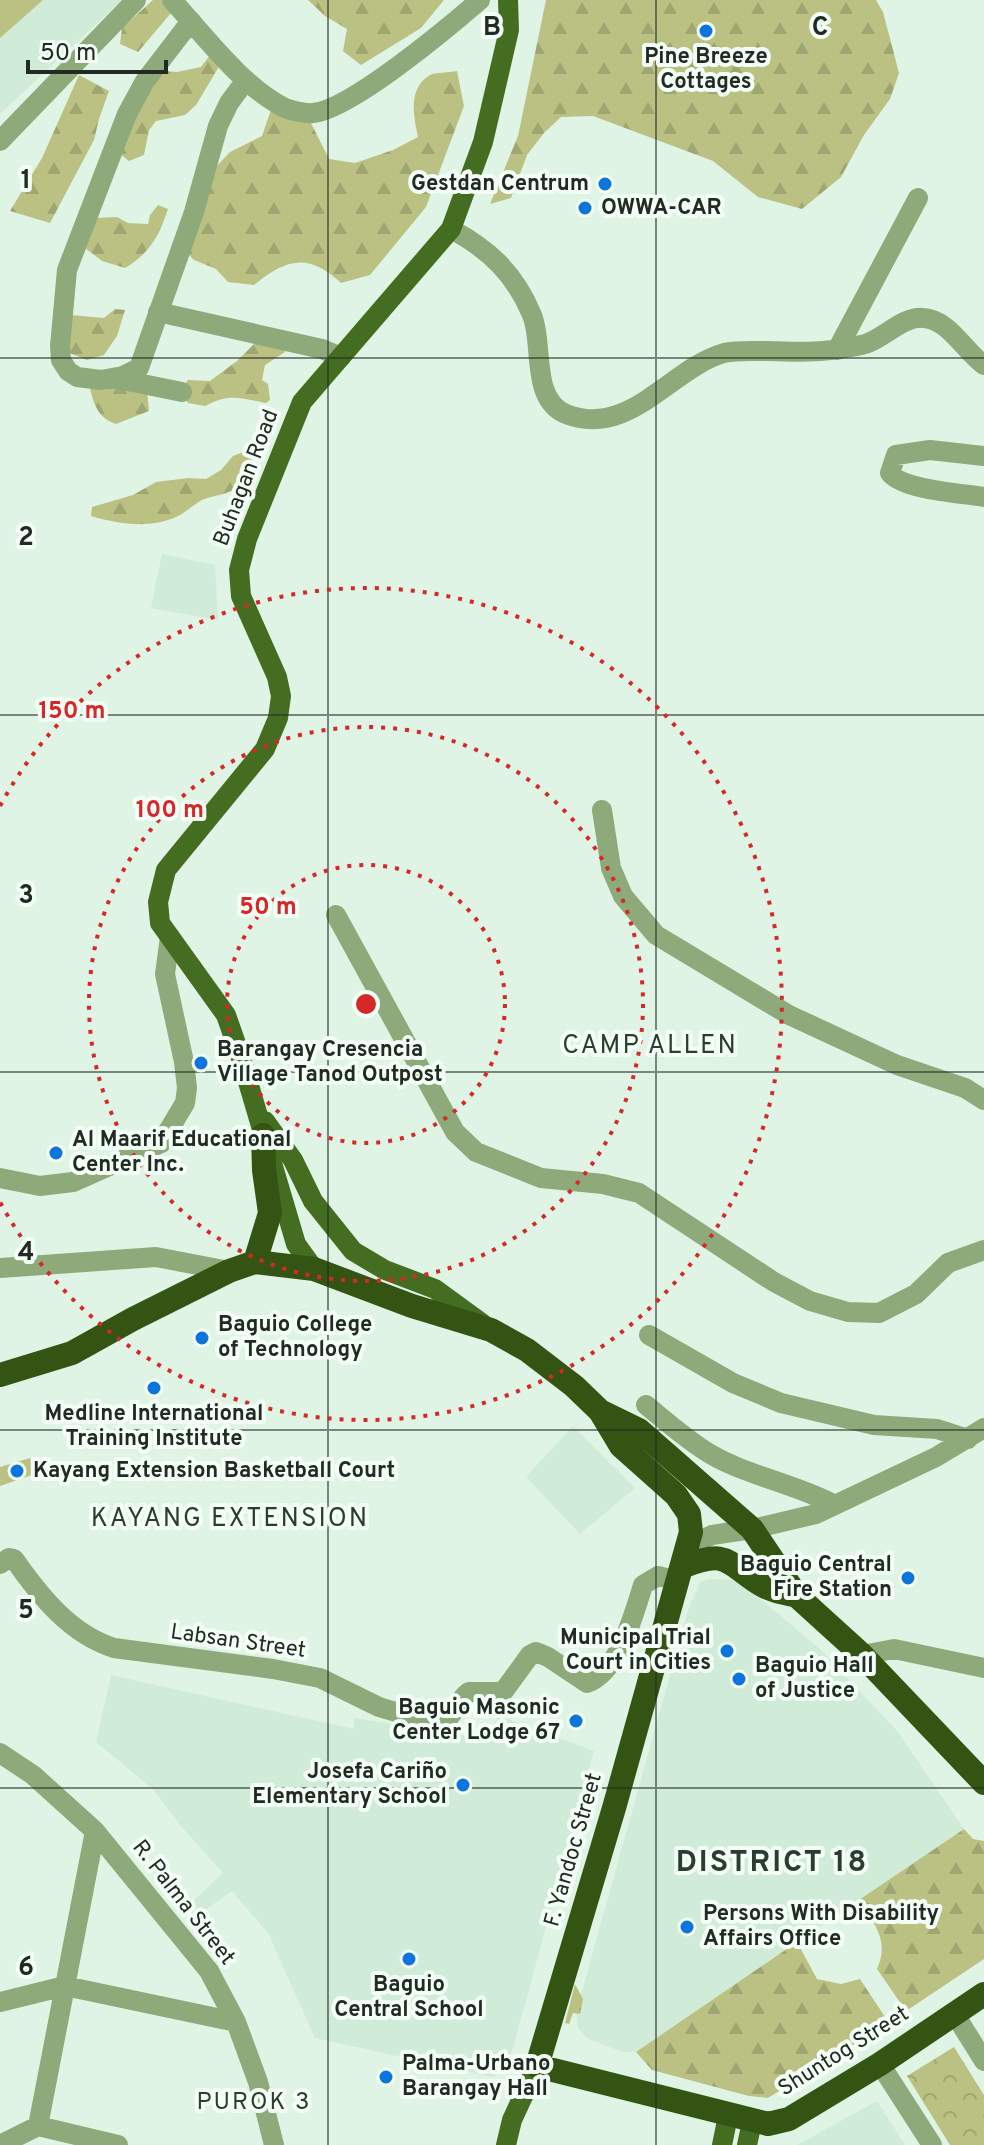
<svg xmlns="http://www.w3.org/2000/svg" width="984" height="2145" font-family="Overpass,sans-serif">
	<defs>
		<pattern id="grass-tufts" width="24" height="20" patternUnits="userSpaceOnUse" patternTransform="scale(2)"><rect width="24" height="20" fill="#bbc183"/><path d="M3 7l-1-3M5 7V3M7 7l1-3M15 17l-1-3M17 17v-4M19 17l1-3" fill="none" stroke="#a0a671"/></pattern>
		<pattern id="forest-firs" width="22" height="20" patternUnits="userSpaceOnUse" patternTransform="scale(2)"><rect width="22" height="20" fill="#bbc183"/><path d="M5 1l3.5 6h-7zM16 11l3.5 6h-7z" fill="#a0a671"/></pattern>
		<pattern id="park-crowns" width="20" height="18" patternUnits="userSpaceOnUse" patternTransform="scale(2)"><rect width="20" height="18" fill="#bbc183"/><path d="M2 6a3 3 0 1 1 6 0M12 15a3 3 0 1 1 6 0" fill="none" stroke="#a0a671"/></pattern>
	</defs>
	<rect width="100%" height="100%" fill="#e0f4e5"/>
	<path fill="#d0ebd7" d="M0,0H122L0,114Z
		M162,554L215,565L218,620L151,608Z
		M573,1426L635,1488L580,1534L526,1477Z
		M711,1579L738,1580L820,1649L898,1732L964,1829L636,2052H622L587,2038L578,2028L576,2013L689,1607L701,1581Z
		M111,1675L354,1729V1718L483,1738L499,1716L594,1751L512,2052L493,2077L315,2038L268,1933L232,1891L195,1917L187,1907L223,1873L181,1826L153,1789L96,1742Z
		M877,2101L905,2145H797Z"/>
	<path fill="url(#grass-tufts)" d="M575,1984L583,1999L580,2014L573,2013L569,2024L565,2023Z"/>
	<path fill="url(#forest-firs)" d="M153,0H182L138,52L120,44L122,28Z
		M308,0H444L421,28L361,65L343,51L347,29L325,16Z
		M546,0H876L883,12L899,73L890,99L864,135L841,177L802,209L758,197L713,161L593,116L561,117L544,133L527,155L511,198L490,204L518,136Z
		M220,42V65L196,105L185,115L156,121L149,130L144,155L129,161L120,154L148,87L166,71L177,72L201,67Z
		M457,71L464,106L426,207L370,275L341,283C308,252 286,259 254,285L228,282L216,269L194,260L184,250L215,168L230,152L262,136L274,101L311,123L329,159L355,163L393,150L418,137C414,118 407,88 430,75C436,72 449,73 457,71Z
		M79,75L109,91L99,119L94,140L50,223L10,211L42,158Z
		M158,205L168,209C159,236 150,253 125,268L102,261L81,245L95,218L117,217L128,223L148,224L150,215Z
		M115,309L125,310L117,336L104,355L87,360L64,351L71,315L104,318Z
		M257,341L283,347L285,352L265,365L262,380L268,384L270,400L266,403C240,398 229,393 205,406L188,403L180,390L188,380L210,381L237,361Z
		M89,384L147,390L149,411L116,424C97,418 93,402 89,384Z
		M254,448C251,463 246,484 231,491C224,495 211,496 202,500C193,505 185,513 176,517C149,529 118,524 91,516L92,507L133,495L156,482L188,478L206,479L221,470L233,456Z
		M964,1829L973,1839L984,1841V1959L906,2011L877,1969C890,1940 874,1924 859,1900Z
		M797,1942L817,1979L841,1984L860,1979L889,2023L768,2098L749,2096L652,2070L636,2052Z"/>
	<path fill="url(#park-crowns)" d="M954,2047L984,2095V2145H950L907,2076Z"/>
	<path fill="#bbc183" d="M0,0H43L0,38Z
		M30,1458L35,1474L0,1486V1467Z"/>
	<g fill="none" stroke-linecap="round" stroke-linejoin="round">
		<path stroke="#8eaa7a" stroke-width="20" d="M172,0C203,34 242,86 283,107C289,110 305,114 313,113C350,110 449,27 480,0
			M191,21L145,81L127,114L67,270L60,346L61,360L68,371L77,377L101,380L123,376L139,368L194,212L218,126L229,103L246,80
			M0,141L136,0
			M451,229C490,250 515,274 532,315C544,344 530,399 566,414C629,439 671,368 724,353C737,350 753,351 766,351C794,352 823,353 851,347C856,346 863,345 868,343C886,336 904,316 923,318C949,319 965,352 984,365
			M158,312L322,349L341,357
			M837,350L918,198
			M113,378L182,392
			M984,456L930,450L896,455L890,473C903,490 961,493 984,497
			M602,810L611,868L623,896L656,935L789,1015L897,1065L965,1088L984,1100
			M336,915L455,1132L476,1152L541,1178L603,1184L639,1193L774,1282L810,1301L848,1312L879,1313L916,1294L948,1263L984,1250
			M0,1178L40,1186L73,1182L161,1143L185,1103L187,1088L184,1062L165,974L170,937
			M0,1268L156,1257L229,1271
			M649,1335L733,1383L781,1403L874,1425L937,1429L968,1439
			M646,1405C667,1422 689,1442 712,1455C751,1477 796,1484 835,1505
			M689,1546L712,1535L752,1529L816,1514L936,1457L984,1428
			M0,1564L9,1558L14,1559C40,1596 70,1634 114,1648L273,1669L320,1678L379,1707L436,1724C455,1720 455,1702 469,1692H503L530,1655L536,1652L548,1657L587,1683C619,1671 634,1614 643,1585L658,1576L679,1581
			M862,1655L894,1649L984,1668
			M0,1753L33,1775L95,1831L209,1971L236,2022L258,2082L274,2145
			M0,2002L65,1986L236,2022
			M954,2013L984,2061
			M880,2064L932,2145
			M38,2126L95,1831
			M0,2145L38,2126L118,2145"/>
		<path stroke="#456d21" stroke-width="20" d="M265,1121L293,1160L313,1201L353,1251L385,1270L435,1289L483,1324
			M314,1269L296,1244L240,1055L226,1015L160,923L158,902L166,870L265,749L278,718L281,696L277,677L241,596L239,570L247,539L302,402L451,229L483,142L509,30L508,0
			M506,2145L512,2120L537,2066
			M722,2145L728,2116
			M747,2145L752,2122"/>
		<path stroke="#335412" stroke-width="24" d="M255,1262L270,1213L264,1170L263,1135
			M0,1375L72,1353L133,1319L229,1271L255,1262L314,1269L412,1306L491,1330L527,1350L574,1386L600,1411L621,1446L676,1495L689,1514L691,1532L614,1808L537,2066L768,2124L789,2119L880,2064L984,1994
			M600,1411L639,1430L752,1529L797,1596L862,1655L984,1783
			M684,1566C728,1549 726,1562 760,1584C771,1591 784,1593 797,1596"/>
	</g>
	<path fill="none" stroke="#222a24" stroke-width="2" stroke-opacity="0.55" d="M328,0V2145M656,0V2145M0,358H984M0,715H984M0,1072H984M0,1430H984M0,1788H984"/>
	<g fill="none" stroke="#d62828" stroke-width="4" stroke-dasharray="4 8">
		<circle cx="366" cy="1004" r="139"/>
		<circle cx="366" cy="1004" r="277"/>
		<path d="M0 806A416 416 0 1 1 0 1202"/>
	</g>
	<g fill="#0c75dd" stroke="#f3fff6" stroke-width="3">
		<circle cx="706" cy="31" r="8"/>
		<circle cx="605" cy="184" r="8"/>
		<circle cx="585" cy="208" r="8"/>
		<circle cx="201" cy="1063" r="8"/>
		<circle cx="56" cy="1153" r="8"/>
		<circle cx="202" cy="1338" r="8"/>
		<circle cx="154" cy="1388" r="8"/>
		<circle cx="17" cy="1471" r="8"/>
		<circle cx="908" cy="1578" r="8"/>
		<circle cx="727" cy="1651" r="8"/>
		<circle cx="739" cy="1679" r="8"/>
		<circle cx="576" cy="1721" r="8"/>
		<circle cx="463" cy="1785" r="8"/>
		<circle cx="687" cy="1927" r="8"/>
		<circle cx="409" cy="1959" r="8"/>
		<circle cx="386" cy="2077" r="8"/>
	</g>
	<g text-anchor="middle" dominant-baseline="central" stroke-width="8" stroke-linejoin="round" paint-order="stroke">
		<g font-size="22" font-weight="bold" fill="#222a24" stroke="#f3fff6" text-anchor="start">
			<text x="706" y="57" text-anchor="middle">Pine Breeze<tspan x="706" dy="25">Cottages</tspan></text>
			<text x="589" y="184" text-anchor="end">Gestdan Centrum</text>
			<text x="601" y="208">OWWA-CAR</text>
			<text x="217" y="1050">Barangay Cresencia<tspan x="217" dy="25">Village Tanod Outpost</tspan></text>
			<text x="72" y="1140">Al Maarif Educational<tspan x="72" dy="25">Center Inc.</tspan></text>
			<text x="218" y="1325">Baguio College<tspan x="218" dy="25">of Technology</tspan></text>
			<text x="154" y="1414" text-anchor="middle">Medline International<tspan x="154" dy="25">Training Institute</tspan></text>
			<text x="33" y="1471">Kayang Extension Basketball Court</text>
			<text x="892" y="1565" text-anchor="end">Baguio Central<tspan x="892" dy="25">Fire Station</tspan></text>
			<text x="711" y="1638" text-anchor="end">Municipal Trial<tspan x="711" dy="25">Court in Cities</tspan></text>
			<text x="755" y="1666">Baguio Hall<tspan x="755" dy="25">of Justice</tspan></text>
			<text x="560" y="1708" text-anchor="end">Baguio Masonic<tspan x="560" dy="25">Center Lodge 67</tspan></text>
			<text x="447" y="1772" text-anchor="end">Josefa Cariño<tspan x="447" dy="25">Elementary School</tspan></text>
			<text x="703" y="1914">Persons With Disability<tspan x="703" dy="25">Affairs Office</tspan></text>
			<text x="409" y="1985" text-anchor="middle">Baguio<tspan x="409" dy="25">Central School</tspan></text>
			<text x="402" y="2064">Palma-Urbano<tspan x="402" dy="25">Barangay Hall</tspan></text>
		</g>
		<g font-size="22" fill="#222a24" stroke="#f3fff6">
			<text transform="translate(247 478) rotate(-69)">Buhagan Road</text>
			<text transform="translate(238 1642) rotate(8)">Labsan Street</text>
			<text transform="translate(574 1850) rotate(-74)">F. Yandoc Street</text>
			<text transform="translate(183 1903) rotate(52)">R. Palma Street</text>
			<text transform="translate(844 2052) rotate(-32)">Shuntog Street</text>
		</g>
		<g font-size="24" letter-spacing="2" fill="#2d3c31" stroke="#f3fff6">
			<text x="254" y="2103">PUROK 3</text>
		</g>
		<g font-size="26" letter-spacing="2" fill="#2d3c31" stroke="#f3fff6">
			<text x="650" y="1046">CAMP ALLEN</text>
			<text x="230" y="1519">KAYANG EXTENSION</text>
		</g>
		<g font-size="30" font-weight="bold" letter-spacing="2" fill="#2d3c31" stroke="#f3fff6">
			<text x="772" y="1863">DISTRICT 18</text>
		</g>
	</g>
	<g font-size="26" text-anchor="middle" font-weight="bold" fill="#222a24" stroke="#f3fff6" stroke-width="8" stroke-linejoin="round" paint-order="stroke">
		<text x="492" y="35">B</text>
		<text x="820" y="35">C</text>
		<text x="26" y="188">1</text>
		<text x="26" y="545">2</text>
		<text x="26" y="903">3</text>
		<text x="26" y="1260">4</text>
		<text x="26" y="1618">5</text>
		<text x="26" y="1975">6</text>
	</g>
	<circle cx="366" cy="1004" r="12" fill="#d62828" stroke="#f3fff6" stroke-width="4"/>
	<g font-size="24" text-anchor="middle" font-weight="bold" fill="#d62828" stroke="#f3fff6" stroke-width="8" stroke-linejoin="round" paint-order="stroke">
		<text x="72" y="718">150 m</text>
		<text x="170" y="817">100 m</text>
		<text x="268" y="914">50 m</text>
	</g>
	<path d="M28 60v12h138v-12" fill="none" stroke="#222a24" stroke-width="4"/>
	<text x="40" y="60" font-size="24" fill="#222a24" stroke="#f3fff6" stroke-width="6" paint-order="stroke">50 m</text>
</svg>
